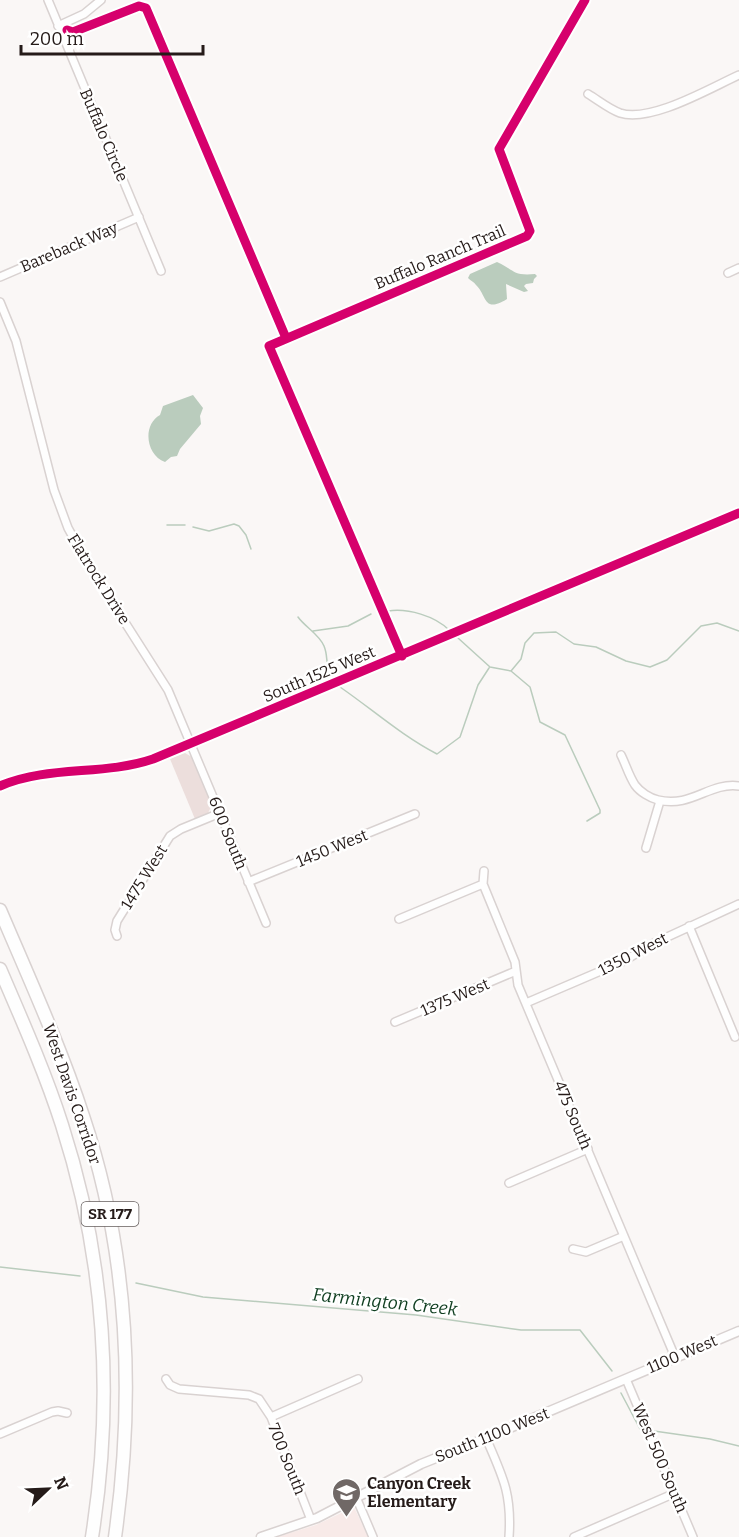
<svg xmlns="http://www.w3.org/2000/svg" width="739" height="1537" font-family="Bitter,serif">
	<rect width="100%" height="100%" fill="#faf7f6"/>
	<path fill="#f8eae8" d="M354,1507L368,1537H277L316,1525Z"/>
	<path fill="#ecdedc" d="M185,753L192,757L212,805L208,813L195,819L170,759Z"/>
	<path fill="#baccbd" d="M497,262C515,270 512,276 535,274L537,276L534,279L533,283L526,284L524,286L528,291L524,292L506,284L507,299C483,314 487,295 476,285C474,282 471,281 468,278L470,274Z
		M193,395L203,408L200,416L201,424L180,449L177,456L171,457L165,462C146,455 142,425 160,415L163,406Z"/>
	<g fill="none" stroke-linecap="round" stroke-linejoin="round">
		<path stroke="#baccbd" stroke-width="1.5" d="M167,525H185
			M193,527L209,531L234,524L239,526L246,535L251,549
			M388,611C408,608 435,616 449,630
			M298,617C305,627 319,634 324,646C329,658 324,665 333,678
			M313,631L348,626L371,614
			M458,638L490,667L511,671L521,659L525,643L534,633L556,632L574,644L596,647L626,661L650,667L667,660L701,626L717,623L739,631
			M511,671L530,687L540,722L565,735L600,810V813L587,821
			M340,687C372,709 402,736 437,754L460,737L478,685L489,668
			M0,1267L80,1276
			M136,1283L203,1297L416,1315L521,1330H580L612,1371
			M621,1393L640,1429H643
			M654,1431L710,1439L739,1446"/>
		<defs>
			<path id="minor" d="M48,0L161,271
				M58,26L84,14L101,0
				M588,94C598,100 609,109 620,113C651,123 710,88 739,75
				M728,273L739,268
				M0,277L139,217
				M0,302L16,341L54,490L68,528L89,566L168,690L266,923
				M621,755C626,765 629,776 635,785C640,792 650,798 658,800C692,808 709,782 739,786
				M0,786C49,765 103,776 153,759L739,513
				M646,848L660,801
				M484,871L483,884L515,962L518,985L675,1357
				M248,882L415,814
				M399,919L483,884
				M689,926L735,1037
				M117,936L115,930L117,921L170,836L181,829L220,813
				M526,1003L624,961L652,944L739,904
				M395,1022L516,971
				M509,1183L588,1149
				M573,1249L586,1252L624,1236
				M166,1379L170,1385L179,1389L249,1395L259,1399L271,1417L311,1520
				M626,1379L693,1537
				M271,1417L358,1379
				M0,1434L52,1412L58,1411L67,1413
				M486,1438C503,1477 512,1494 509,1537
				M356,1497L373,1537
				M574,1537L675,1493"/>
			<path id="tertiary" d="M261,1537L317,1518L421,1464L486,1438L739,1331"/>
			<path id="motorway" d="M0,910C29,978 60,1046 83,1116C129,1253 135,1395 115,1537
				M0,969C22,1020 45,1072 62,1125C105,1259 114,1398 92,1537"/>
		</defs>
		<use href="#minor" stroke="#d9d2d1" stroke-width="10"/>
		<use href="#tertiary" stroke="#d9d2d1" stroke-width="11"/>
		<use href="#motorway" stroke="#d9d2d1" stroke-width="15"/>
		<use href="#minor" stroke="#fefefe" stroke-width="7"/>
		<use href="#tertiary" stroke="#fefefe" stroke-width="8"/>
		<use href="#motorway" stroke="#fefefe" stroke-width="12"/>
		<defs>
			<path id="cycleway" d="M67,30L73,32L139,6L146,8L286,338
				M402,656L269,346L527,236L530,231L499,149L585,0
				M0,786C49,765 103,776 153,759L739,513"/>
		</defs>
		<use href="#cycleway" stroke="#fff" stroke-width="13"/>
		<use href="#cycleway" stroke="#d6006c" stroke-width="9"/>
	</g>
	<defs>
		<symbol id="school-pin" viewBox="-11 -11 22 30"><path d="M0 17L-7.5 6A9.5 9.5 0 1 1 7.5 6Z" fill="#706866" stroke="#fff"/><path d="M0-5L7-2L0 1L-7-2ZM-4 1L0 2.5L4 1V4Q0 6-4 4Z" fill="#fff"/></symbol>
	</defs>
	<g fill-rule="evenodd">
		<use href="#school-pin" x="330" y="1476" width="33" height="45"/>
	</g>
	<g text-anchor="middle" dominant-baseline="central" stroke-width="5" stroke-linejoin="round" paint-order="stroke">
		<rect fill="#fff" stroke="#665f5e" stroke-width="1.5" x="81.5" y="1202" width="57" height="24" rx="4.5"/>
		<g font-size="15" font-weight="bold" fill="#251b19">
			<text x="110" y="1214">SR 177</text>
		</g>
		<g font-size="16" fill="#251b19" stroke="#fff">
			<text transform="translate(104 135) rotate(67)">Buffalo Circle</text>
			<text transform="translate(69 247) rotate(-23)">Bareback Way</text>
			<text transform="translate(440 257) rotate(-23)">Buffalo Ranch Trail</text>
			<text transform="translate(99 579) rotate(58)">Flatrock Drive</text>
			<text transform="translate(319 674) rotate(-23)">South 1525 West</text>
			<text transform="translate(228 833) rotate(68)">600 South</text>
			<text transform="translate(332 848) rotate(-22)">1450 West</text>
			<text transform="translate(144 877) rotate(-58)">1475 West</text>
			<text transform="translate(633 954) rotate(-27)">1350 West</text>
			<text transform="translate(455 997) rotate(-23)">1375 West</text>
			<text transform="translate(72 1094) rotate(71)">West Davis Corridor</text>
			<text transform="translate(573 1115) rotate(67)">475 South</text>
			<text transform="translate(682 1354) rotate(-23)">1100 West</text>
			<text transform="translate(492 1435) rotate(-22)">South 1100 West</text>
			<text transform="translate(660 1458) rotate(67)">West 500 South</text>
			<text transform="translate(287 1459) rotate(68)">700 South</text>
		</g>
		<g font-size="16" font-weight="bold" fill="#251b19" stroke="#fff" text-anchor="start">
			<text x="367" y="1483">Canyon Creek<tspan x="367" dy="18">Elementary</tspan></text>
		</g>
		<g font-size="18" font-style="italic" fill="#0f3e20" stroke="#fff">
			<text transform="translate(385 1302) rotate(6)">Farmington Creek</text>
		</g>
	</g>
	<g transform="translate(48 1489) rotate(67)" stroke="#ffffff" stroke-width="4.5" paint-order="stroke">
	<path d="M0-4.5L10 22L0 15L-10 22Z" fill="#251b19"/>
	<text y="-9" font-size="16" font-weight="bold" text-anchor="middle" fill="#251b19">N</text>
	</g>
	<path d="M21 45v9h182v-9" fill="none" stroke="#251b19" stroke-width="3"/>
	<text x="30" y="45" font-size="18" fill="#251b19" stroke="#ffffff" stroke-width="4.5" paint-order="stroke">200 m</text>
</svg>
